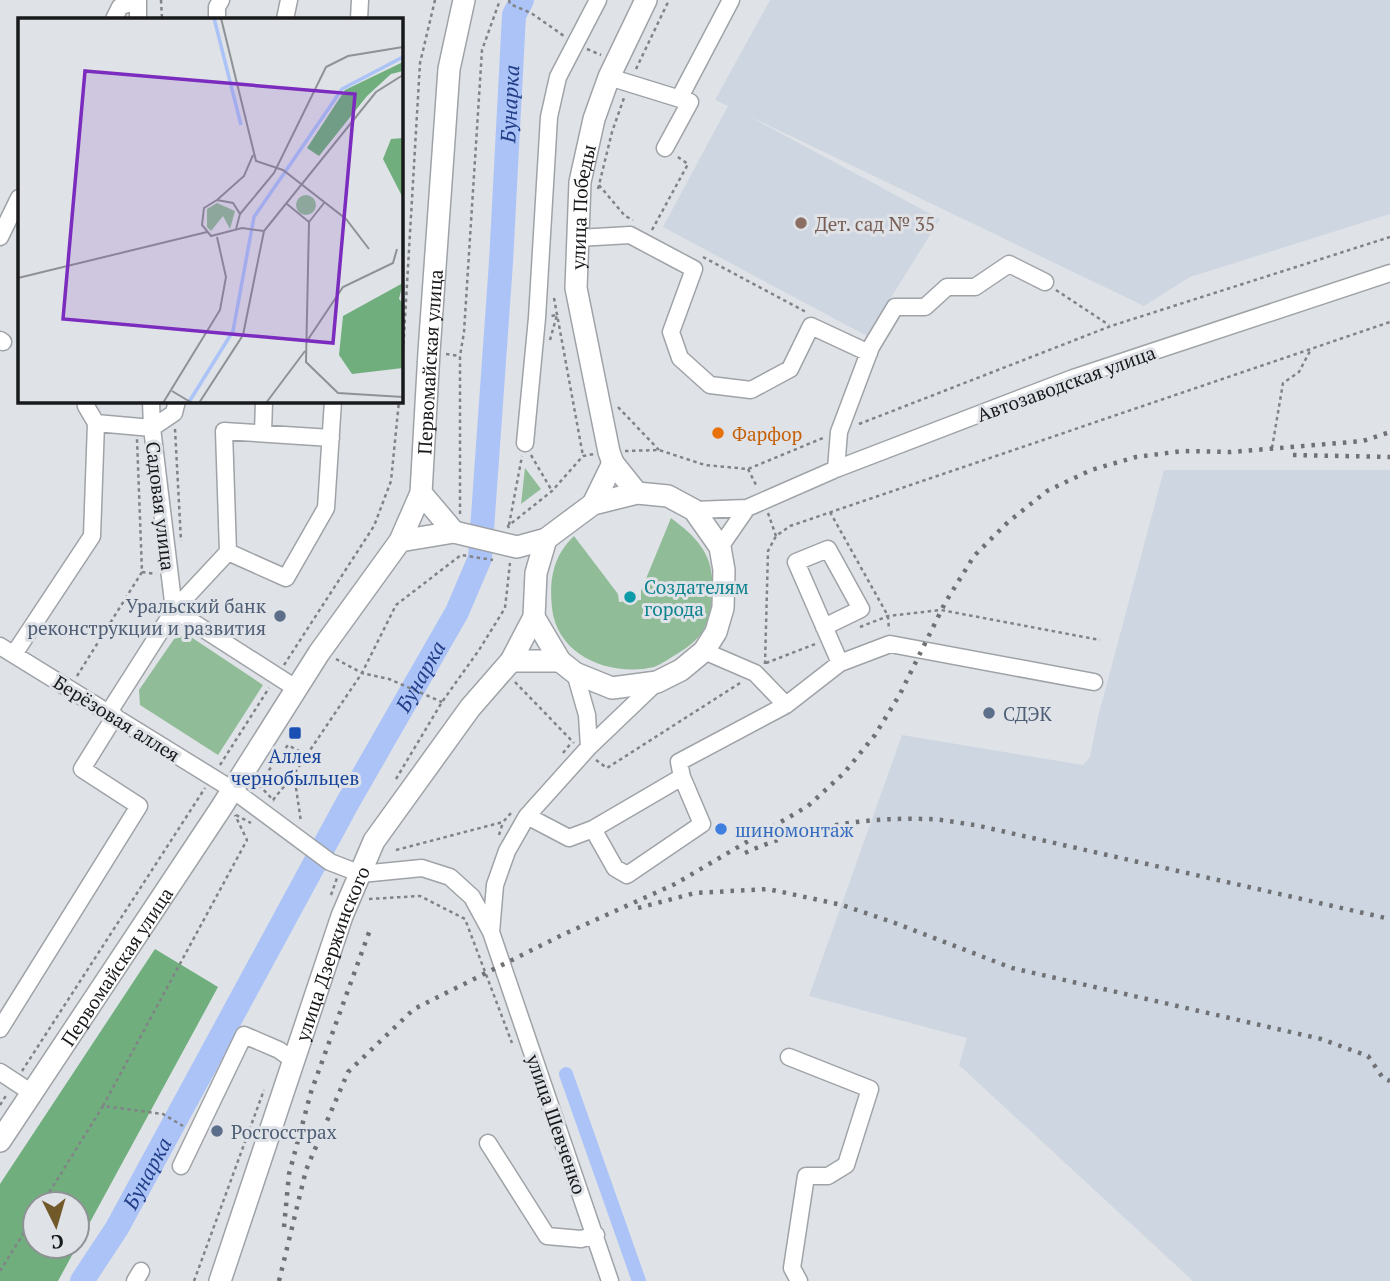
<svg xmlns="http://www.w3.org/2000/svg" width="1390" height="1281" font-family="'PT Serif',serif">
	<rect width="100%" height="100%" fill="#dfe2e7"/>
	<path fill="#ced7e1" d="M770,0H1390V214L1190,277L1144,306L745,114L940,219L867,336L663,227L728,106L715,100Z
		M1164,470H1390V1281H1193L959,1065L967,1038L809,996L902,735L1083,765L1090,757L1098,717Z"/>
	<path fill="#91bc98" d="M525,468L541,489L521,504Z
		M671,518C698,538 715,556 712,592C712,605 710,617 704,629C699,639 687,648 677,654C670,658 662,664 654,667C612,677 557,657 552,608C549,580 553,556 574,536L618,594L619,602L641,600V591Z
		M188,635L263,685L218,755L140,705L139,690L174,639Z"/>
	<path fill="#70af7d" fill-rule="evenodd" d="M155,949L218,987L58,1281H0V1184ZM35,1204H77V1246H35Z"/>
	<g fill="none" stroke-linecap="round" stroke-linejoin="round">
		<path stroke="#abc3f7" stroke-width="14" d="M566,1074L639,1281"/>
		<path stroke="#abc3f7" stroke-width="24" id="s1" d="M82,1281L117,1228L348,802L457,612L480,558L501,262L514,15L522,0"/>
		<defs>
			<path id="minor" d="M138,0V19
				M114,19L120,7L134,0
				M217,19V7L221,0
				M285,19L289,0
				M359,19L360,0
				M609,77L690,102L665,148
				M680,97L731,0
				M0,237L19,198
				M578,238L630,235L694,269L671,332L680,358L710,385L751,390L790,369L811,326L869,353
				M0,340L3,342
				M85,401L86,406L96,423L152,428L174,413L177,401
				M151,401L152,428L174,610
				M263,433L264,401
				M331,438L224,431L228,552L286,578L326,508L333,401
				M525,443L537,318L549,117L558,77L598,0
				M836,469L839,432L871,347L895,307H925L947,287H975L1009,264L1045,282
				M694,510L747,508L836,469L1073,378L1390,273
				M720,547L747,508
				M174,610L297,689
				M824,627L861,609L828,549L796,562L840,663
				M0,646L233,790L330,862L361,874L422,868L450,877L472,897L491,932L610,1281
				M704,651L755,673L786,705
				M14,654L92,536L96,423
				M575,673L587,715L589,747
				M109,712L174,610L228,552
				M682,777L593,829L615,868L627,875L702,824L682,777L679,762L786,705L840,663L890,644L1094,682
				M527,816L569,838L593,829
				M491,932L495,885L507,851L527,816L589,747L657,682
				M0,1029L139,806L82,769L115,716
				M789,1057L870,1089L846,1165L828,1176H806L792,1268L799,1281
				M0,1072L32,1093
				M488,1143L547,1236L581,1239L596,1235
				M181,1166L244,1035L279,1050L293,1060
				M135,1281L141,1271"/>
			<g id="major">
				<path d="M421,493L454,532"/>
				<path id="s2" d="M637,493L613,463L609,452L576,288L580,182L594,119L609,77L646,0"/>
				<path d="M593,504L613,463"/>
				<path d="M400,541L454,532L517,547L546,539L593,504L637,493L668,496L694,510L720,547L724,570L723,608L716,632L704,651L681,670L657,682L612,688L575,673L560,661L534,617L536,573L546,539"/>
				<path d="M511,661H560"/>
				<path id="s3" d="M0,1141L221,808L319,653L400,541L421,493L429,352L449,69L464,0"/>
				<path id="s4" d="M220,1281L342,916L374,841L470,708L511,661L534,617"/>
			</g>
		</defs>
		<use href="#minor" stroke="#9fa3a7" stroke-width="19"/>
		<use href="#major" stroke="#9fa3a7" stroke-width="24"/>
		<path stroke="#818386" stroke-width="2.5" stroke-dasharray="3.5 3.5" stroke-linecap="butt" d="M161,0L162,19
			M509,0L510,4L531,13L564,36
			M587,49L601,55
			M636,69L669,0
			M599,185L625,216L633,220
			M598,189L612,132L625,95
			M652,230L688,164L675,155
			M703,257L806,312
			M1056,290L1109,325
			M554,298L583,456
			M550,340L557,315L551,316
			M446,354L460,356
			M401,386L420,63L435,0
			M618,407L659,450
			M859,424L1111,326L1390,237
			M175,429L181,541
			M1272,448L1283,383L1299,372L1311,349
			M625,451L659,450L705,465L748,469L823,438
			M531,455L552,491
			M748,469L757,487
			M830,512L888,616L889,630
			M768,513L776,536
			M460,514V356L464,332L482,50L500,0
			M509,525L522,456
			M509,528L508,526L552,491L583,456L594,454
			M142,572L156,574
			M860,627L888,616L941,610L1100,640
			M336,659L362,673L389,679L442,702
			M766,663L818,643
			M765,664L768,551L776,536L790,526L1390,322
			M284,665L374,526L391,481L399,401
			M77,676L142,572L137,439
			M515,682L574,743
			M563,753L572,742
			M596,760L607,768L740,683
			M220,765L269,688
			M294,774L301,822
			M396,779L442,702L479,650L505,608L510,563
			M259,785L274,801
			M256,787L288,745L306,755
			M273,800L294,774L362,673L396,605L461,555L493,560
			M236,815L251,823
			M499,835L503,822
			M396,850L503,822L511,813
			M331,895L337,878
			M369,899L420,896L465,919L512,1043
			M22,1071L205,788
			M0,1105L7,1094
			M103,1106L247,840L235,815
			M42,1204L103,1106L163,1114L183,1126
			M0,1271L35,1215
			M194,1281L264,1090"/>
		<use href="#minor" stroke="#fff" stroke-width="16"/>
		<use href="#major" stroke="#fff" stroke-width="21"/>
		<path stroke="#6f7174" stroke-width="4.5" stroke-dasharray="3.5 7" stroke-linecap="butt" d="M1293,455L1390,457
			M745,853C802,827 864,817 926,819C942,819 959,823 975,825L1390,919
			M638,908L695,893L768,889L842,905L895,923L1012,968L1321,1039L1368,1056L1383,1078L1390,1081
			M284,1227L289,1174L311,1092L371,927
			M279,1281L306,1170L348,1072L414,1009L562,935L675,884L808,806L844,773L875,735L900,694L945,603L974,556L1008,522L1047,491L1091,470L1136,457L1183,451L1231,452L1363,441L1390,432"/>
	</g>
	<circle fill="#8d6e63" stroke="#dfe2e7" stroke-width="2.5" cx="801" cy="223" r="7"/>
	<circle fill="#e8710a" stroke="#dfe2e7" stroke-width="2.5" cx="718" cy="433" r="7"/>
	<circle fill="#0f9aa8" stroke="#dfe2e7" stroke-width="2.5" cx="630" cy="597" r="7"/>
	<g fill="#5c6f8a" stroke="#dfe2e7" stroke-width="2.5">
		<circle cx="280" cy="616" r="7"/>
		<circle cx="989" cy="713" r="7"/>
		<circle cx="217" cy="1131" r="7"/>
	</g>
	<rect fill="#1a4fb4" stroke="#dfe2e7" stroke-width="2.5" x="288" y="726" width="14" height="14" rx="3.5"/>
	<circle fill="#3f7fe0" stroke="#dfe2e7" stroke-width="2.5" cx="721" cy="829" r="7"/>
	<g text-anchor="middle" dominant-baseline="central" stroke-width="6" stroke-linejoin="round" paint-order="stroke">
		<g font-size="19" fill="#18191b" stroke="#dfe2e7">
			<text stroke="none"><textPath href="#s2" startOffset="299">улица Победы</textPath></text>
			<text stroke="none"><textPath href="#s3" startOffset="905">Первомайская улица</textPath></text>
			<text transform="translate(1066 383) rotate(-20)">Автозаводская улица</text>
			<text transform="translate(161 506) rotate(83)">Садовая улица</text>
			<text transform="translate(117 718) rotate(32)">Берёзовая аллея</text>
			<text stroke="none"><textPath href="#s4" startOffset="346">улица Дзержинского</textPath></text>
			<text stroke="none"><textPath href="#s3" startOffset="210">Первомайская улица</textPath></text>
			<text transform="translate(557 1124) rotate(71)">улица Шевченко</text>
		</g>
		<g font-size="19" fill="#785e54" stroke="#dfe2e7" text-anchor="start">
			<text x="815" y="223">Дет. сад № 35</text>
		</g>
		<g font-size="19" fill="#c56008" stroke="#dfe2e7" text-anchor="start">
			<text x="732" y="433">Фарфор</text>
		</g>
		<g font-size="19" fill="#0d838f" stroke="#dfe2e7" text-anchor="start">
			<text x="644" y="586">Создателям<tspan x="644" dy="22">города</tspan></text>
		</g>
		<g font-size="19" fill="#4e5e75" stroke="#dfe2e7" text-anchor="start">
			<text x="266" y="605" text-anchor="end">Уральский банк<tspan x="266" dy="22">реконструкции и развития</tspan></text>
			<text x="1003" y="713">СДЭК</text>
			<text x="231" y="1131">Росгосстрах</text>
		</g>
		<g font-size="19" fill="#164399" stroke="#dfe2e7">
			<text x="295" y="755">Аллея<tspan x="295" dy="22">чернобыльцев</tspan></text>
		</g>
		<g font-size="19" fill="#366cbe" stroke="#dfe2e7" text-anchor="start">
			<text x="735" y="829">шиномонтаж</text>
		</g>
		<g font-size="21" font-style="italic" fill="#223e87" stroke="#dfe2e7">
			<text stroke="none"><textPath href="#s1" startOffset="1281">Бунарка</textPath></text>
			<text stroke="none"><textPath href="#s1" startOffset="693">Бунарка</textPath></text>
			<text stroke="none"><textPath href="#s1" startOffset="126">Бунарка</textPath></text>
		</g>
	</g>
	<g transform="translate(18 18)">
		<rect width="385" height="385" fill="#dfe2e7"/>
		<path d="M278 187a10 10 0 1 1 20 0a10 10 0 1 1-20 0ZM199,185L217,193L212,211L205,198L193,213L189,209V191Z" fill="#91bc98"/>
		<path d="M385,44V53L373,56L349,78L301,138L289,130L327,72ZM385,120V180L365,141L373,121ZM385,265L381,281L385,285V350L334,356L321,337L325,298Z" fill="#70af7d"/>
		<path fill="none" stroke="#abc3f7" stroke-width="3.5" d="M196,0L223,107M171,384L215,313L236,199L324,71L385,39"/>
		<path fill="none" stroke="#8f9295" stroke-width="2" d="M203,0L238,143L265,152L328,201L351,231M199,182L226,158L235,137M269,186L291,204M222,196L256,155L308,49L330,38L385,29M291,204L288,344L320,375L385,379M291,204L306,185M218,211L222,196L215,185L199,182L186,190L184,207L193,218L224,210L246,213M0,260L189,214M289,323L325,269L375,245L379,231M154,373L174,385M145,385L202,292L208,259L199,219M181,385L225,317L246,213L358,74L385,57M248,385L287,333"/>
		<path fill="#7b2cbf" fill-opacity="0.15" stroke="#7b2cbf" stroke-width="3.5" d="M67,53L337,76L315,325L45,301Z"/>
		<rect width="385" height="385" fill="none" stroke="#18191b" stroke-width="3.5"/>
	</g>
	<g transform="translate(56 1225) rotate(175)"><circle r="33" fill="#dfe2e7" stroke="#8f9295" stroke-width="2"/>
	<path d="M0-5L12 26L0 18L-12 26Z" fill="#71592a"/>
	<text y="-10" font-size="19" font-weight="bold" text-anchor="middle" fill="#18191b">С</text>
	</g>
</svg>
